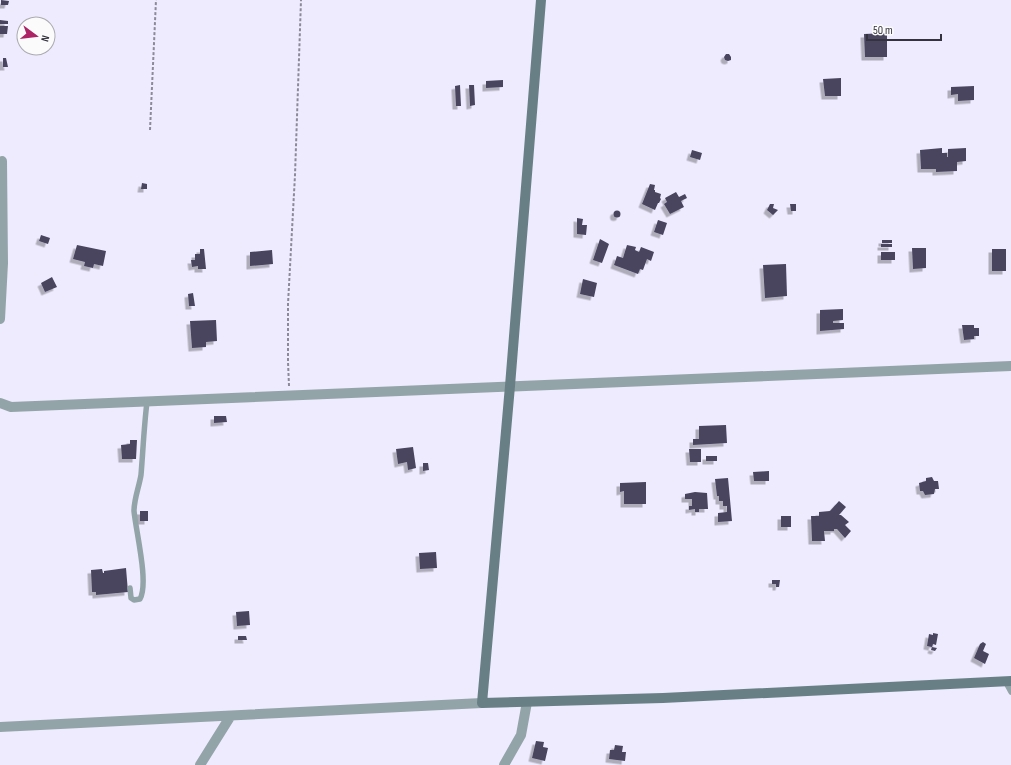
<svg xmlns="http://www.w3.org/2000/svg" width="1011" height="765" font-family="'Sofia Sans Condensed',sans-serif">
	<defs>
		<filter id="shadow"><feDropShadow dx="-3.5" dy="3.5" stdDeviation="0" flood-color="#0004"/></filter>
	</defs>
	<rect width="100%" height="100%" fill="#eeebfe"/>
	<path fill="#48455f" filter="url(#shadow)" d="M1,0L9,1L8,5H1Z
		M0,20L8,21V24H0Z
		M0,26H8L7,34H0Z
		M887,33V57H865L864,34Z
		M726,54H729L731,57V60L728,61L725,60L724,57Z
		M3,58H6L8,67H3Z
		M841,78V96H825L823,79Z
		M503,80V87L486,88V81Z
		M460,85L461,106H456L455,86Z
		M469,85H474L475,105L470,106Z
		M974,86V100L958,101V94L951,95V87Z
		M942,148V153H947V157H948V149L966,148V161L957,162V171L936,172V169H921L920,150Z
		M692,150L702,153L700,160L690,157Z
		M142,183L147,184V189H141Z
		M650,184L655,185L654,190H655V192L661,194L660,198L661,199L659,203H658L655,210L642,204Z
		M676,192L679,197L685,194L687,198L681,201L684,207L670,214L664,204L667,202L665,198Z
		M770,204H774L773,208L778,210L773,215L767,210Z
		M790,204H796V211H791Z
		M613.5 214a3.5 3.5 0 1 1 7 0a3.5 3.5 0 1 1-7 0Z
		M577,218L583,219L582,225H587L586,235L577,234Z
		M658,220L667,223L663,235L654,232Z
		M41,235L50,238L48,244L39,241Z
		M600,239L609,244L602,263L593,260Z
		M882,240H892V243H882Z
		M881,244H892V247H881Z
		M77,245L106,251L103,266L94,264L93,268L84,266L85,262L73,259Z
		M627,245L636,247L635,250L639,252L641,247L654,252L651,261L647,259L643,270L640,269L638,274L614,265L617,256L623,258Z
		M912,248H926V268L913,269Z
		M200,249H204L206,269H198V266L192,267L191,260H195V254H200Z
		M992,249H1006V271H992Z
		M272,250L273,264L250,266V252Z
		M881,252H895V260H881Z
		M786,264L787,296L765,298L763,265Z
		M52,277L57,287L45,292L41,283Z
		M583,279L597,283L594,297L580,294Z
		M193,293L195,306H189L188,294Z
		M843,309V320L833,321V323H844V329L820,331V310Z
		M216,320L217,341L206,342V347L192,348L190,321Z
		M962,325H974V328H979V336H974V339L964,340Z
		M214,416H226L227,422L214,423Z
		M726,425L727,443L693,445V439H699V426Z
		M130,440H137L136,459H122L121,445L130,444Z
		M413,447L416,468L408,470L407,462L398,464L396,449Z
		M689,449H701V462H690Z
		M706,456H717V461H706Z
		M423,463H428L429,470L423,471Z
		M769,471V481H754L753,472Z
		M932,477L934,481H938L939,489H935L934,494L925,495L923,491H920L919,483L926,481V478Z
		M728,478L732,521L718,522V513L727,512V506H723V501H719V496H717L715,479Z
		M646,482V504H624V491L620,492V483Z
		M695,492L707,493L708,509H699V512H695V509L689,510V506H692V499H685V494Z
		M839,501L846,507L839,515H841L849,522L845,525L851,531L845,538L837,529H834V531H824L825,541H812L811,516H819V512L830,511Z
		M140,511H148V521H140Z
		M781,516H791V527H781Z
		M436,552L437,568L420,569L419,553Z
		M126,568L128,592L96,595V592H92L91,570L102,569L103,573H104V571Z
		M772,580H780L779,587H776V584H772Z
		M249,611L250,625L237,626L236,612Z
		M933,633L938,634L936,645L933,644L932,647L937,648L935,651L931,650L932,647L927,646L929,634L933,635Z
		M238,636H246L247,640H238Z
		M983,642L986,644L983,651L989,654L985,664L974,658L980,644Z
		M536,741L544,742L543,747L548,748L545,761L532,758Z
		M615,745L623,746L622,752H626L625,761L609,759L610,750H614Z"/>
	<g fill="none" stroke-linecap="round" stroke-linejoin="round">
		<path stroke="#8c8999" stroke-width="2" stroke-dasharray="3 2" stroke-linecap="butt" d="M150,130L156,0
			M289,386L288,362V304L295,175L301,0"/>
		<path stroke="#93a4a8" stroke-width="5.5" d="M130,588L131,598L134,600L140,599C149,583 136,532 134,511C134,499 139,487 141,475C143,451 144,426 147,402
			M1005,681L1011,692"/>
		<path stroke="#93a4a8" stroke-width="10" d="M0,319L3,263L2,161
			M0,403L11,407L1011,366
			M0,727L482,703
			M200,765L230,717
			M504,765L521,735L527,702"/>
		<path stroke="#688085" stroke-width="10" d="M541,0L510,386L482,703L663,698L1011,681"/>
	</g>
	<g transform="translate(36 36) rotate(105)"><circle r="19" fill="#fbfbfb" stroke="#ababaf"/>
	<path d="M0-3L7 15L0 10L-7 15Z" fill="#ac2366"/>
	<text y="-6" font-size="11" font-weight="bold" text-anchor="middle" fill="#34323e">N</text>
	</g>
	<path d="M867 34v6h74v-6" fill="none" stroke="#34323e" stroke-width="2"/>
	<text x="873" y="34" font-size="12" fill="#34323e" stroke="#fbfbfb" stroke-width="3" paint-order="stroke">50 m</text>
</svg>
